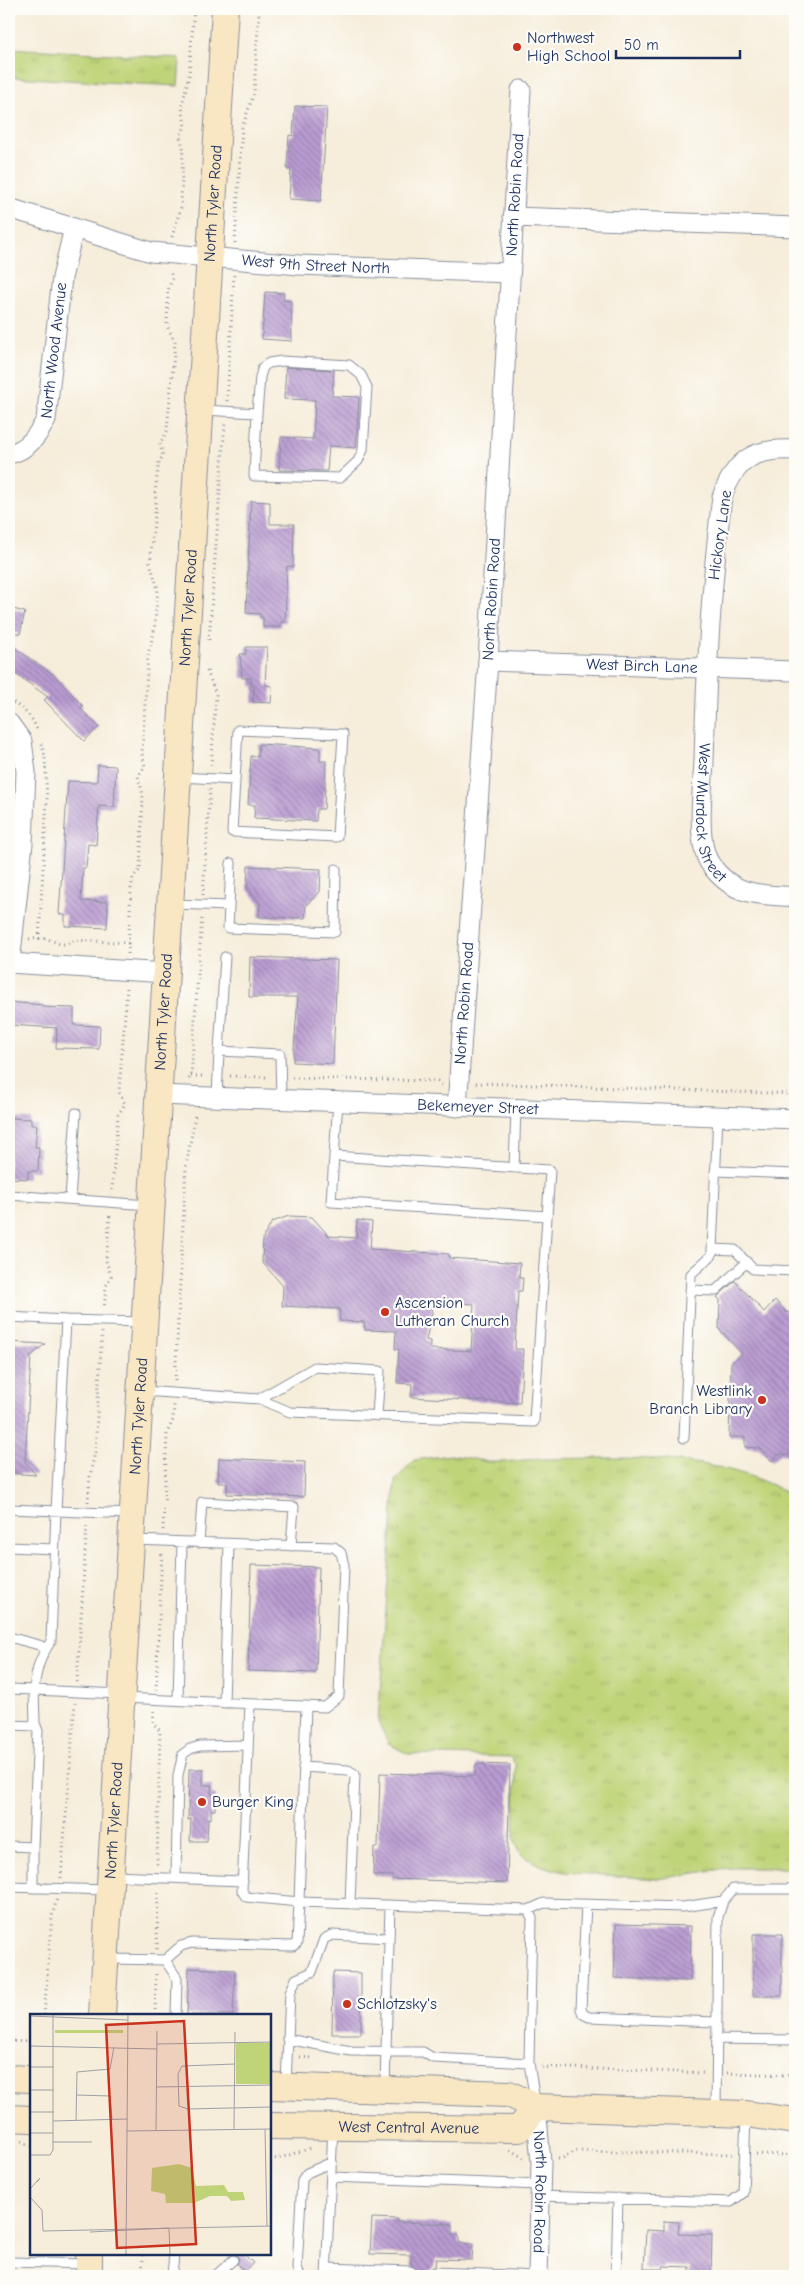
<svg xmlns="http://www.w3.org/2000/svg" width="804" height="2285" font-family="'Comic Neue',sans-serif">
	<defs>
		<pattern id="grass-tufts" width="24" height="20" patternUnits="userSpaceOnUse" patternTransform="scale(1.25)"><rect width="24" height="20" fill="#bfd478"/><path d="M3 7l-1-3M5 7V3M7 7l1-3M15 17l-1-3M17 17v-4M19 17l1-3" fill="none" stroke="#a4b66a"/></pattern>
		<pattern id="building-back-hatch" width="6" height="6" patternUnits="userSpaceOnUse" patternTransform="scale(1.25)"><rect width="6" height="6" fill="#b99bd1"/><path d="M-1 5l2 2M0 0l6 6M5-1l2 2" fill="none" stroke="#967fad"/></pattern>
	</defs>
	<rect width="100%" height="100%" fill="#fdfcf7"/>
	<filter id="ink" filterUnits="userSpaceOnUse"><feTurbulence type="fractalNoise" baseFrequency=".02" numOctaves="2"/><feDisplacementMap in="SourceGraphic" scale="10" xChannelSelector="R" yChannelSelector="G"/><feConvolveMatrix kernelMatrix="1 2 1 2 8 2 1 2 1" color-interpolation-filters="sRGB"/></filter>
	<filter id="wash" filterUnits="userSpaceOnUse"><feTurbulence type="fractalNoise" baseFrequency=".0096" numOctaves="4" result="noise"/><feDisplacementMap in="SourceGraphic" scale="20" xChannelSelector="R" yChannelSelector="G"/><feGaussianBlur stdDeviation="1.12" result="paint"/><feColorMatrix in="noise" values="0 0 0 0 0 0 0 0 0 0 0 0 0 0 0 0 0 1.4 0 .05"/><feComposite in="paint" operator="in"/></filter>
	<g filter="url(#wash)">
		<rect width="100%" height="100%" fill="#f6edda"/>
		<path fill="url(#grass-tufts)" stroke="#6d826b" d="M9,48L180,58L178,86L9,77Z
			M451,1455C464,1457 476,1460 489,1462C506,1463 525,1459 542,1459C625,1458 723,1451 795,1498V1868H728L657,1879L563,1872L539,1865L522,1855L514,1839L516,1765L510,1757L408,1754L389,1744L378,1722L395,1481L414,1460Z"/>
		<g id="blocks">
			<path fill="url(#building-back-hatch)" fill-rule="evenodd" d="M295,106L327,107L321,201L289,199L291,169H287L289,135L293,136Z
				M265,292L284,293L283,300L291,301L292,341L262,339Z
				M286,367L334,370L332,396L359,397L356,448L329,446L327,471L279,470L281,437L313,439L315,400L284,399Z
				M251,501L270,502V524H294L293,567L287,566L285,622H281L280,627H263V618L260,617V614L246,613Z
				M9,608L25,612L20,634L9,631Z
				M9,644L54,675L83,706L80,708L99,727L84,741L44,700L48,697L9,669Z
				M246,647H267L265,685L272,686L271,703L253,702L254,686H251V678H242L240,654H246Z
				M259,744L320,748V761H326L324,809H317L316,821L254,818L255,805H248L251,756L258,757Z
				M98,765L116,766L114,807L99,806L96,845L88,844L86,868H83L81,901L108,902L107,928L65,926V915L59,914L68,781L97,782Z
				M248,866L321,869L320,892L306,905L305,918L259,917L260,903L247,889Z
				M250,957L337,960L333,1064L293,1062L298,997H249Z
				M9,1002L43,1005L42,1007L74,1008V1025L100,1026L99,1049L56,1048L57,1028L9,1025Z
				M9,1118L31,1119V1125H37L35,1147H39L38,1171H28V1179L9,1178Z
				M289,1216L312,1217L329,1236L356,1238L357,1220L372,1222L370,1249L449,1254V1258L520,1263L519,1278H523L522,1291H518L515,1349H523L520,1403L411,1397L412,1384L397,1383L399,1349H395L396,1331L365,1330L364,1322L340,1321L339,1309L282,1306L283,1286L262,1262L263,1238L272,1222ZM431,1301L474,1304L471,1351L430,1349V1341L426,1340L432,1314Z
				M735,1281L764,1312L775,1300L786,1312L795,1313V1455L779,1454L772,1461L759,1448L745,1447V1437H729L731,1363L742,1354L719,1329L720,1300L717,1297Z
				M9,1342L45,1344L31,1356L25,1462L36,1475L9,1473Z
				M219,1458L305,1462L304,1497L227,1494V1483H218Z
				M251,1565L319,1567L316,1673L248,1671Z
				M476,1764L510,1765L507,1883L392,1879V1876L373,1875L374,1847H378L380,1773L475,1776Z
				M189,1769H203V1785H212L211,1794L216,1795L215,1810H211V1819L208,1818L207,1841H190L191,1819L188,1820Z
				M616,1924L691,1926L690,1981L614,1978Z
				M753,1934H782V1996H753Z
				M189,1968L235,1970L233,2015H187Z
				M333,1972L361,1973V2034H332Z
				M372,2218L397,2219V2222L452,2224V2235H459V2243L473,2244L472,2260L436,2259L435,2266L429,2271L431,2276H413L416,2271L411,2265V2255L370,2254Z
				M664,2221L679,2222L678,2234L712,2235L711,2276H690V2267L663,2266L662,2269H644L646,2230L664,2231Z
				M227,2254H244L253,2263L244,2271L237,2264L239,2259L237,2256Z"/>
		</g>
	</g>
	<g filter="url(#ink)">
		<use href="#blocks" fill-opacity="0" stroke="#888e9c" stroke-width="1"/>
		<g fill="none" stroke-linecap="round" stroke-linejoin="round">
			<defs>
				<path id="lane" d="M203,410L257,413L260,377L263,367L269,363L282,361L349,365L361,375L367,387L363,450L358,461L340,478L254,476L257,413
					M238,730L343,734L337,837L232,832Z
					M180,777L235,780
					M173,904L229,906L228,928L335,932L336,869
					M229,906L231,863
					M225,957L219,1051L280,1054L281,1100
					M217,1098L219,1051
					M718,1116L712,1249L735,1250L753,1269L795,1271
					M334,1156L331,1202L547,1216
					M514,1168L516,1109
					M715,1171L795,1174
					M9,1195L149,1205
					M70,1199L76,1113
					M690,1290L715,1291L747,1262
					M9,1317L66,1320
					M143,1391L259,1399L290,1412L534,1422L550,1170L334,1156L338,1102
					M259,1399L315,1367L380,1371L377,1416
					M684,1438L691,1274L712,1255V1249
					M9,1509L131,1514
					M199,1543L202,1502L294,1507L291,1546
					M9,1547L54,1549
					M9,1637L39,1645L46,1649
					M9,1689L34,1690L35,1723L38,1731L33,1847L9,1846
					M120,1694L34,1690C36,1670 40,1657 51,1641L56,1511L66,1320L142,1322
					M122,1698L325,1707L339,1696L344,1565L341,1553L334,1547L133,1540
					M178,1700L182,1542
					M224,1703L229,1544
					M250,1704L242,1891L246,1897L299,1902L306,1706
					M9,1725L36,1726
					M303,1767L348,1770L355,1774L350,1904
					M113,1876L243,1881
					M176,1878L178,1775L183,1754L190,1749L200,1746L248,1745
					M9,1887L108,1890
					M33,1888V1847
					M586,1904L581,2009L583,2014L589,2017L716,2022
					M528,1910L544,1903L683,1907L723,1901
					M109,1959L165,1960L181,1946L192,1943L293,1946L297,1943L299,1902L528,1910L532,1918L529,2063L535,2101
					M165,1960L177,1978L176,2015
					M287,2039L351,2051L423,2052L433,2058L529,2063
					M716,2039L795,2040
					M286,2084L290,1993L296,1979L312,1972L324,1939L332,1935L389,1938
					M385,2087L390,1905
					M716,2111L718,1917L723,1901L733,1889H795
					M331,2177L540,2185
					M540,2196L731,2202L743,2193L746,2117
					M9,2262L86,2264
					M327,2268L410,2271
					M435,2272L538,2276
					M172,2276L174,2254
					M215,2276L233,2260
					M300,2276L297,2268L302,2180L307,2173L332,2162
					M326,2276L333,2128
					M616,2276L618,2198"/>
				<g id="street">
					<path id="s1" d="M9,208L151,252L299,265L510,273"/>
					<path d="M513,217L795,227"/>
					<path id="s2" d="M795,450C755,448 736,458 722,497C711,585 706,673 704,761C703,787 695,844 711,865C734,897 760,894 795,897"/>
					<path id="s3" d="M9,454C28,450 37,436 46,420L62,278L74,228"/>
					<path id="s4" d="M488,661L795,671"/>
					<path d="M9,723L22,741L26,772L23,843L10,963"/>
					<path d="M9,963L166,973"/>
					<path id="s5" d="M159,1095L795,1119"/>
					<path id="s6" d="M457,1107L488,661L521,90"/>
					<path id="s7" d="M536,2107L541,2162L538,2276"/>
				</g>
				<g id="secondary">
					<path id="s8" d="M102,2015L225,9"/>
					<path d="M9,2078L31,2079"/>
					<path d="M270,2086L509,2094L536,2107L746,2114L795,2121"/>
					<path d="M9,2118L31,2119"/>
					<path id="s9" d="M270,2126L519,2129L536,2107"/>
					<path d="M89,2276V2254"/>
				</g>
			</defs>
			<use href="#lane" stroke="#888e9c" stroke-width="11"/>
			<use href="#street" stroke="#888e9c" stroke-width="21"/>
			<use href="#secondary" stroke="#888e9c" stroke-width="28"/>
			<path stroke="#888e9c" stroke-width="3" stroke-dasharray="1 4" stroke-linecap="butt" d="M172,237L181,207L183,148L180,136L185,126L182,106L189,75L194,9
				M235,243L242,128L254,93L259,9
				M227,401L234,275
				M209,640L225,422
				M207,671L216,694L211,768
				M9,700C21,707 33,716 37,730
				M203,895L210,789
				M29,939C35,939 42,938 47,939C57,942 64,948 75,940L129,943
				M39,939L47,799L45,756L41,743
				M128,954L131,889L133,877L140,870L143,795L138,776L145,766L142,754L148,654L154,632L158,589L150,563L156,503L155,492L159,462L163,456L160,444L167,431L175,342L167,326L168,291L172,278L170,270
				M191,1076H206
				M230,1076L268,1077
				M292,1078L437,1081L442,1085
				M189,1079L191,1076L202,916
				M476,1083L795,1094
				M112,1190L118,1115L125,1104L119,1092L127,988
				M104,1310L106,1286L111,1276L106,1261L110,1214
				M175,1381L186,1167L195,1115
				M88,1502L90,1476L95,1452L102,1332
				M163,1530L167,1433L173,1420L174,1405
				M77,1682L87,1523
				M156,1690L162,1551
				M154,1711L153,1723L160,1731L157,1866
				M61,1878L75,1703
				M157,1949L158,1890
				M44,2015L52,1916L57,1899
				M155,2015L156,1970
				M9,2041L31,2042
				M300,2057L313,2058
				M542,2067L705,2073
				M727,2073L795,2075
				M22,2141L31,2146
				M510,2150L524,2158
				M756,2154L795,2155
				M270,2158L277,2159L311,2148
				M558,2158H563L576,2151L735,2154
				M142,2276L143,2254"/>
			<use href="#lane" stroke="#fff" stroke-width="9"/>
			<use href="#street" stroke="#fff" stroke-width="19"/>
			<use href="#secondary" stroke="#f9e7c3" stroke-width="26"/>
		</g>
	</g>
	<g fill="#c8321e" stroke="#fdfcf7" stroke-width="2">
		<circle cx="517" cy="47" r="5"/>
		<circle cx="385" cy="1312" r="5"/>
		<circle cx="762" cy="1400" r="5"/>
		<circle cx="202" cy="1802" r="5"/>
		<circle cx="347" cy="2004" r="5"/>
	</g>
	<g text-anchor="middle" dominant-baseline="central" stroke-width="4.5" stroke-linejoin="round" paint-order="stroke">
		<g font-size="16" fill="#1b2f5e" stroke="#fdfcf7" text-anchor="start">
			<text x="527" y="38">Northwest<tspan x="527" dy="18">High School</tspan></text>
			<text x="395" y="1303">Ascension<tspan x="395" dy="18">Lutheran Church</tspan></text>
			<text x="752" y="1391" text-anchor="end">Westlink<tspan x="752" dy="18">Branch Library</tspan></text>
			<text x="212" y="1802">Burger King</text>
			<text x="357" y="2004">Schlotzsky's</text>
		</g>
		<g font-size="16" fill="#1b2f5e" stroke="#fdfcf7">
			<text stroke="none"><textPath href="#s6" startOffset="914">North Robin Road</textPath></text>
			<text stroke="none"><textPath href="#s8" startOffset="1815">North Tyler Road</textPath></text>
			<text stroke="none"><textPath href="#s1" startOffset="314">West 9th Street North</textPath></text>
			<text stroke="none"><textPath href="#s3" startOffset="122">North Wood Avenue</textPath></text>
			<text transform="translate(720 535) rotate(-82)">Hickory Lane</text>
			<text stroke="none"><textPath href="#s6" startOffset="509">North Robin Road</textPath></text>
			<text stroke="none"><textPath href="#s8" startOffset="1410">North Tyler Road</textPath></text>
			<text stroke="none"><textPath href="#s4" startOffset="154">West Birch Lane</textPath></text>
			<text stroke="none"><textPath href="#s2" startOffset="414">West Murdock Street</textPath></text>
			<text stroke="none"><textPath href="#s6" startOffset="104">North Robin Road</textPath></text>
			<text stroke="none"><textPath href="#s8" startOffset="1005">North Tyler Road</textPath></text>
			<text stroke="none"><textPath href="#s5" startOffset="319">Bekemeyer Street</textPath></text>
			<text stroke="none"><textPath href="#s8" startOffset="600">North Tyler Road</textPath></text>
			<text stroke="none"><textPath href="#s8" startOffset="195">North Tyler Road</textPath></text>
			<text stroke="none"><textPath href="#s9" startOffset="139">West Central Avenue</textPath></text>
			<text stroke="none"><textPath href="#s7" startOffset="85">North Robin Road</textPath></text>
		</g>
	</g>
	<g transform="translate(30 2014)">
		<rect width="241" height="241" fill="#f6edda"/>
		<path d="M25,16H93V19H25ZM206,29H241V70H206ZM149,150L162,154L166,172L194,171L198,178H213L215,186L201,187L197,182H180L164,189H136L135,180L121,177L122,154Z" fill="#bfd478"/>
		<path fill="none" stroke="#9ea1a8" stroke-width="1" d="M0,2L98,6M127,30L242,28M0,32L127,35M205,50L152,52L148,60L149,92L158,95L242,93M0,53H24M127,73L242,71M0,76H24M46,81L80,82L82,105M0,98H24M23,107L97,105M46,107L47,58L80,55L84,33M204,115L205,18M235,115L237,212M97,117L242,115M126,117L127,17M0,119H23M23,128H62M0,141H20L23,136V0M0,175L10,164L7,168M0,183L12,196L13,217M139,215L140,241M13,217L242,212M60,218L139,214M96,241L98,0"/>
		<path fill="#c8321e" fill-opacity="0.15" stroke="#c8321e" stroke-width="2.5" d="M154,7L166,230L87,234L76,11Z"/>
		<rect width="241" height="241" fill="none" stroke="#1b2f5e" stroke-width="2.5"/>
	</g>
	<rect width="804" height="2285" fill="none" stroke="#fdfcf7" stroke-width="30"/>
	<path d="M616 50v8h124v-8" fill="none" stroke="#1b2f5e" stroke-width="2.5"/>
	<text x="624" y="50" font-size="15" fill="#1b2f5e" stroke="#fdfcf7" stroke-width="4" paint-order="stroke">50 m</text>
</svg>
